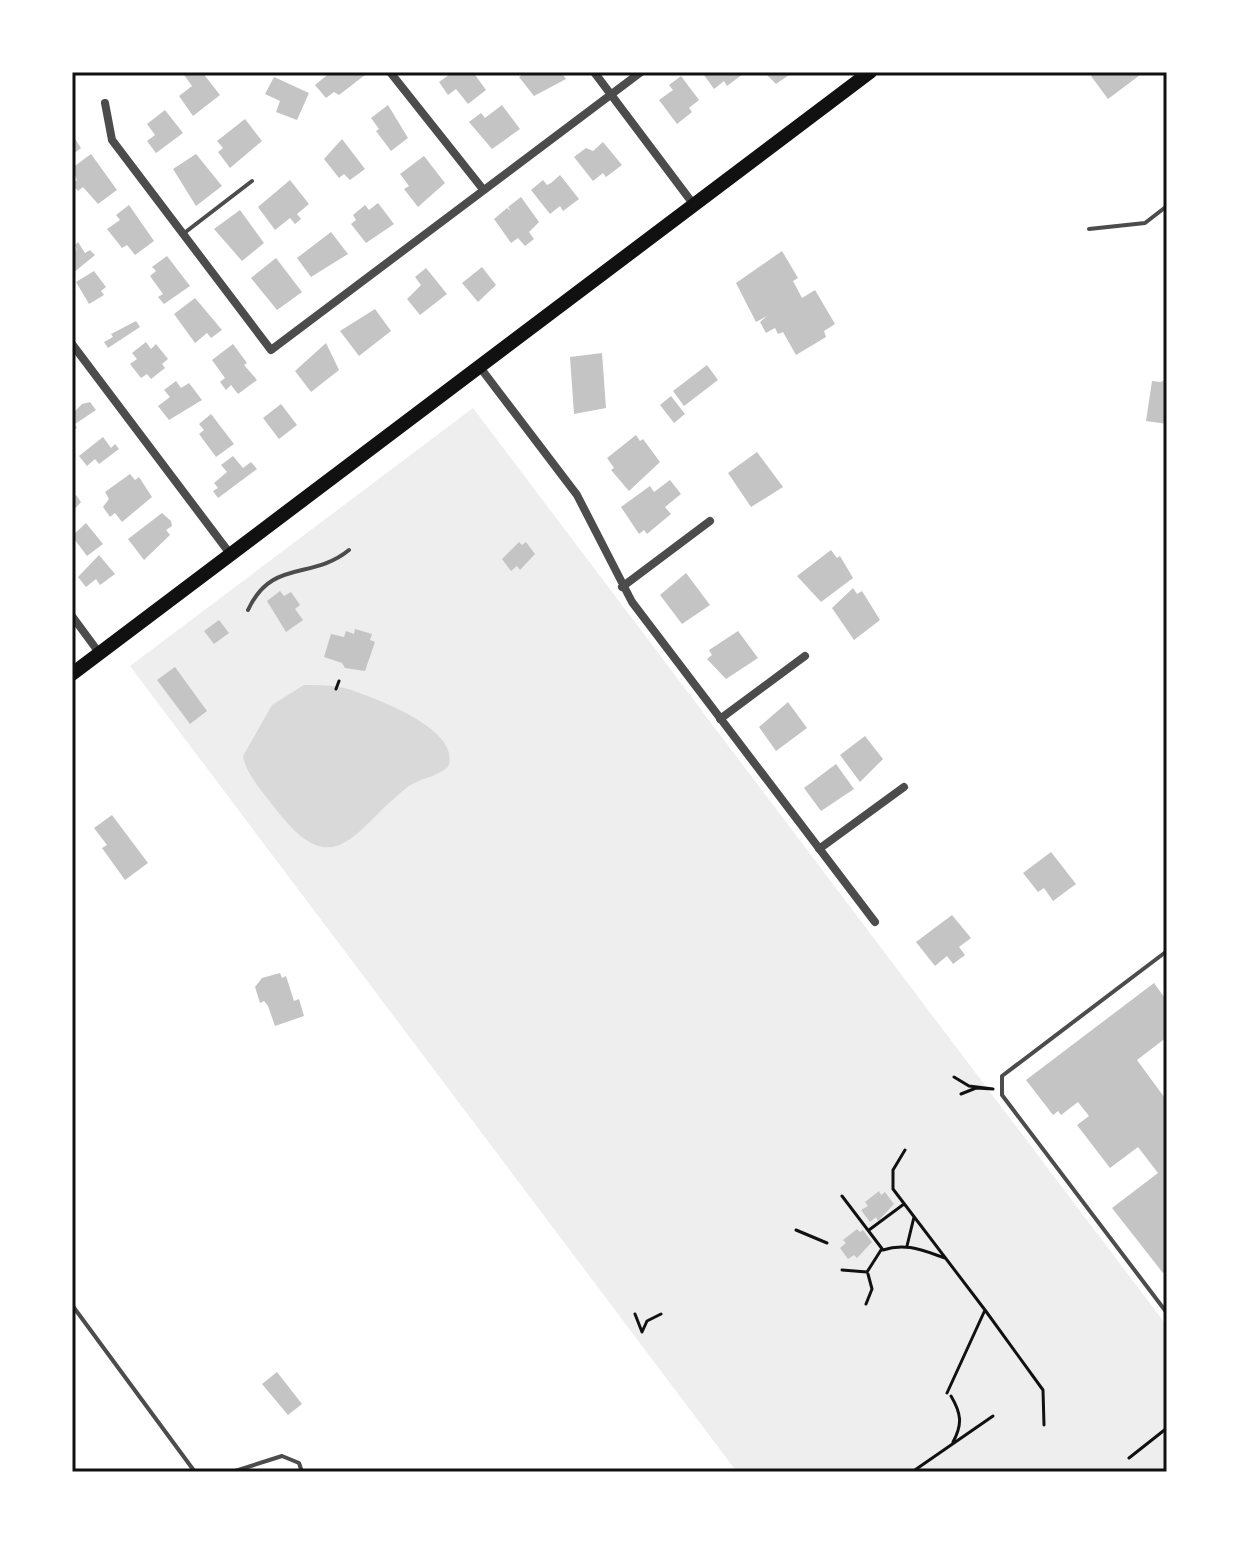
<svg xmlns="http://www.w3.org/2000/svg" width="1239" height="1544" font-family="Overpass,sans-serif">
	<rect width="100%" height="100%" fill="#fff"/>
	<path fill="#eee" d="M473,408L1167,1326V1472H737L130,666Z"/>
	<path fill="#d9d9d9" d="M304,685C317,685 335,685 348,689C374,698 463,729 448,767C435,778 418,778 405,789C353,831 334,886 275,808C264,793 246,775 243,756L272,705Z"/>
	<path fill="#c4c4c4" d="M182,72H202L220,95L193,116L179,96L192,86Z
		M331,72H363L365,75L339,95L334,92L326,98L315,85Z
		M453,72H473L486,90L468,104L456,89L448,95L439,82Z
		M526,72H561L566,79L534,96L519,77Z
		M702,72H742L743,74L727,86L724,81L714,89Z
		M764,72H787L789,75L776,84Z
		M1096,72H1144L1108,99L1091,76Z
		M681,76L699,100L689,108L692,112L677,124L659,100L673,90L669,85Z
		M274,77L309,93L297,120L276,112L280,101L265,94Z
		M388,105L408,138L391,151L376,131L379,129L371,118Z
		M502,105L520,129L492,149L469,122L481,113L485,118Z
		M165,110L183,133L156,153L147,141L155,135L147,124Z
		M245,119L262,141L230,168L218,152L223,148L217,141Z
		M72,134L81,148L72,155Z
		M342,139L365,169L350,180L344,174L339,178L324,159Z
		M603,142L622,165L606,177L603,173L593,181L574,157L586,148L593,151Z
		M91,154L117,190L98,204L83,187L78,191L72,184L77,180L72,168Z
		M196,154L222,186L196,206L173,169Z
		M424,156L445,183L418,207L404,189L409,186L400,174Z
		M560,175L579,199L563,211L560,206L550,214L531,190L543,180L547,185L551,183Z
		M290,180L309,204L297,214L301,219L295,224L290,218L275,230L258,207Z
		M521,197L539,222L529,232L534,239L525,246L518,238L511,243L494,219L507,208L511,211L508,207Z
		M378,203L394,224L366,243L351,224L356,220L353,215L365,205L369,210Z
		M129,205L154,241L135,255L127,245L122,248L107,229L120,220L116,215Z
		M240,210L264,243L242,261L214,229Z
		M331,232L348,254L311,277L297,258Z
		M78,242L85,253L90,250L95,255L72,274V244L77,251L75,245Z
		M782,251L798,278L793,281L802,298L815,290L835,324L824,331L826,337L796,355L783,332L778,334L775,328L766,333L760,322L767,316L756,322L736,283Z
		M167,256L190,286L164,304L158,297L163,294L150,276L156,271L152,267Z
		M276,258L302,292L277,310L251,278Z
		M482,267L496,285L478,302L462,283Z
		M426,268L447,294L420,315L407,299L421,285L415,277Z
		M94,271L106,287L101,291L104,295L89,304L76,282Z
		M195,298L222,330L211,338L207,333L195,343L174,314Z
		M375,309L391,331L359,356L340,331Z
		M136,321L140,327L108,348L104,342L113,337L111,334Z
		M146,342L151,349L156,344L168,359L162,364L165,368L151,379L147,374L141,378L130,364L137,359L132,353Z
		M326,343L339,370L311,392L295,371Z
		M233,344L247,363L244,365L257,380L238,394L231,385L226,390L220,382L225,378L212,360Z
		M602,353L606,408L574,414L570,357Z
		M707,365L718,380L684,406L673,391Z
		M1167,378V424L1146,421L1152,381L1161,382Z
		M176,381L181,388L189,383L202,400L169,420L158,406L170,397L164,390Z
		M671,396L685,414L674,423L660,405Z
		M90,402L96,410L75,424L77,428L72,431V414L82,404Z
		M281,404L297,425L279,439L263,418Z
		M211,414L234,444L216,457L199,434L204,430L199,424Z
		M636,435L640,441L643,439L660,462L629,491L611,470L614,468L607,458Z
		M103,437L111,448L115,444L119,449L99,464L95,459L87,466L79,456Z
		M757,452L783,487L751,507L728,473Z
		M233,456L243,468L251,462L257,469L218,498L213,491L218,488L214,483L227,472L221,465Z
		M130,474L135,480L139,477L152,497L122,522L115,513L110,517L103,507L109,499L105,492Z
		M670,480L681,494L665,507L671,514L647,534L644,530L639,534L621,507L650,486L654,492Z
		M76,495L81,502L72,512V498Z
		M162,513L171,521L172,526L166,530L170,535L144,560L128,539Z
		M86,523L103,544L87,556L72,536Z
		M519,542L522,545L526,542L535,554L520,570L517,566L511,571L502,559Z
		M831,550L837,558L840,556L853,578L821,602L797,576Z
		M99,555L115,574L100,585L96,579L86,587L78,577Z
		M686,573L710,605L682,624L660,595Z
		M853,588L857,594L862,591L880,620L854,640L832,608Z
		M280,591L284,596L291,592L300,605L295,609L303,620L286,632L267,601Z
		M219,620L229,633L214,644L204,631Z
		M355,629L372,634L370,640L375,642L365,671L345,668L342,663L324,657L331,634L344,637L346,631L354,634Z
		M738,631L758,658L726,679L707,659L712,655L709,650Z
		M175,667L207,711L190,724L157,680Z
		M788,702L807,728L776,751L759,727Z
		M865,736L883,759L860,782L840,755Z
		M836,764L854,789L821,811L804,788Z
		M112,815L148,863L125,880L102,848L107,845L94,828Z
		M1051,852L1076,884L1053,901L1044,888L1038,892L1023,873Z
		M952,915L971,938L959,947L965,955L953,964L947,956L935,966L916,942Z
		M280,973L282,978L286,976L294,1001L299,999L304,1016L275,1026L268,1006L264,1001L260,1003L255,987L262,978Z
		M1154,983L1167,1001V1037L1137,1060L1167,1101V1270L1163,1273L1112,1208L1158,1173L1138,1147L1110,1168L1077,1125L1089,1116L1078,1102L1061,1115L1058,1111L1053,1115L1026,1080Z
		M879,1191L881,1195L885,1192L894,1204L878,1221L876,1217L870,1222L861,1210L868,1206L865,1202Z
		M857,1229L860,1232L863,1230L872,1242L857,1258L854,1255L848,1259L840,1248L846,1243L843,1240Z
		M277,1372L302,1404L288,1415L262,1384Z"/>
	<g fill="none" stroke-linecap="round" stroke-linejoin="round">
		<path stroke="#111" stroke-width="3" d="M336,689L339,681
			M954,1077L969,1086L993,1089L976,1088L961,1094
			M905,1150L893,1170V1189L985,1310
			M842,1196L883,1250C906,1242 924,1251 945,1258
			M796,1230L827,1243
			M869,1230L904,1204
			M907,1246L914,1217
			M842,1270L867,1272L881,1250
			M866,1304L872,1289L868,1274
			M635,1314L642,1332L647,1321L661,1314
			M947,1393L985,1310L1043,1390L1044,1425
			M951,1396C961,1413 963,1424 953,1442
			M1129,1458L1167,1428
			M912,1472L993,1416"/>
		<path stroke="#4c4c4c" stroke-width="4" d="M1089,229L1145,223L1167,206
			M183,234L252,181
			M248,610C272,558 311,581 349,550
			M1167,951L1002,1076V1095L1167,1313
			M72,1305L195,1472
			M232,1472L282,1456L299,1463L302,1472"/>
		<path stroke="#4c4c4c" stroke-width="8" d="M390,72L482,188
			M594,72L694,205
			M105,103L112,140L271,350L641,72
			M72,344L231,555
			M479,366L577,495L632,602L875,922
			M622,587L710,521
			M72,616L100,654
			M720,719L805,656
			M819,849L904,787"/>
		<path stroke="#111" stroke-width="14" d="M72,674L870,72"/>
	</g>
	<rect width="1239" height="1544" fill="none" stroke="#ffffff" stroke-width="148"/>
	<rect x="74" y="74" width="1091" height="1396" fill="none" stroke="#111" stroke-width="3"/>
</svg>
